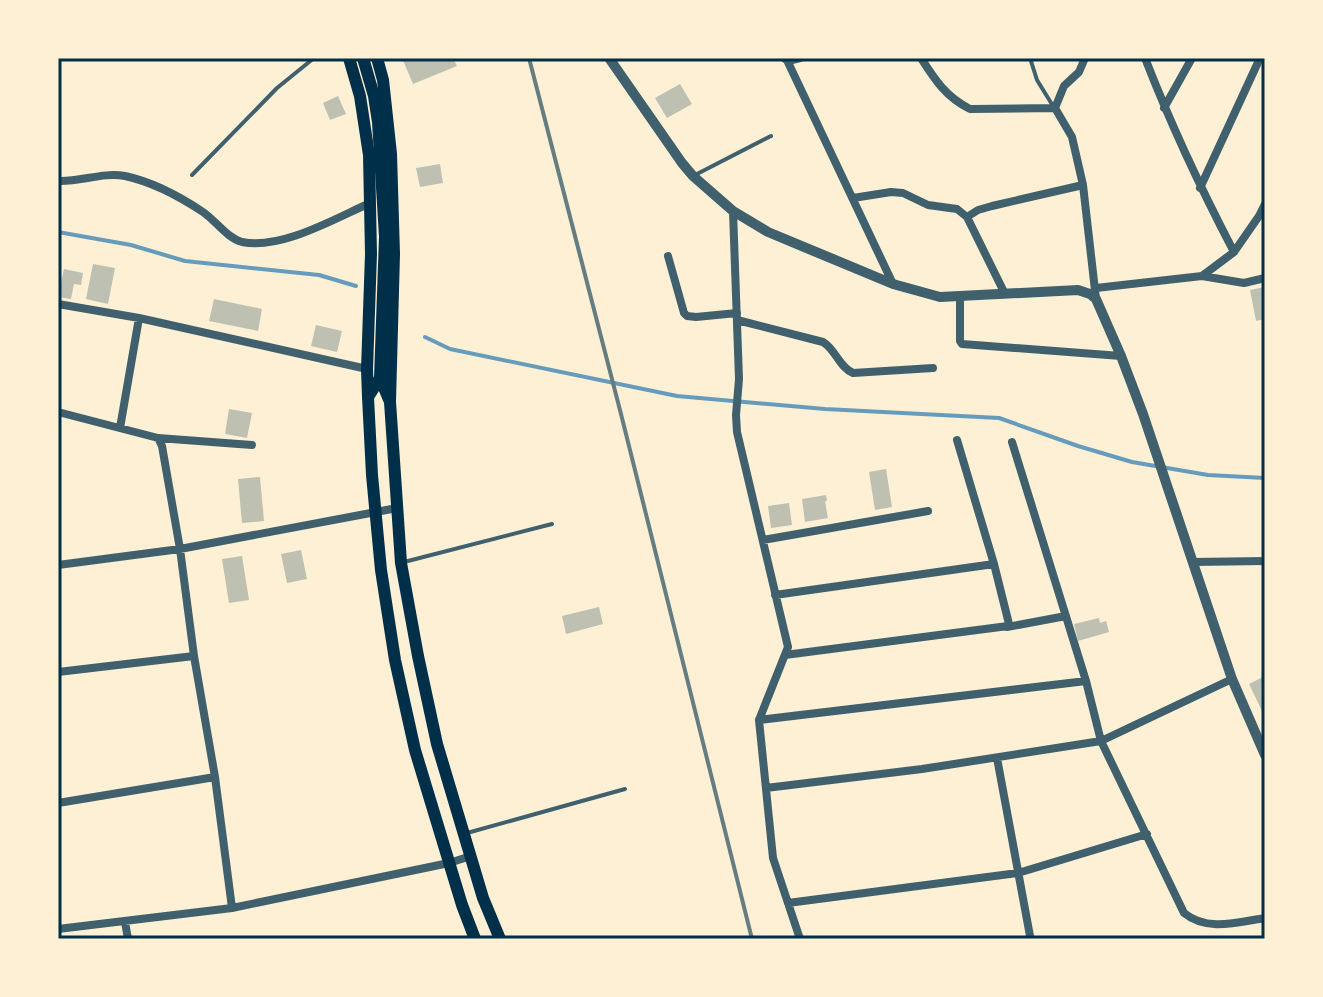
<svg xmlns="http://www.w3.org/2000/svg" width="1323" height="997" font-family="Barlow,sans-serif">
	<rect width="100%" height="100%" fill="#fdf0d5"/>
	<g fill="none" stroke-linecap="round" stroke-linejoin="round">
		<path stroke="#669bbc" stroke-width="4" d="M58,232L131,245L185,261L319,275L356,286
			M425,337L450,349L677,396L825,409L999,418L1078,446L1132,462L1208,475L1265,478"/>
	</g>
	<path fill="#bec0b2" d="M402,58H453L457,66L413,84Z
		M680,84L692,104L667,118L655,98Z
		M338,96L346,114L330,120L323,103Z
		M440,164L443,183L420,187L416,168Z
		M93,264L115,268L108,304L86,299Z
		M64,269L83,273L81,285L74,284L71,299L58,297Z
		M1265,287V319L1256,321L1250,290Z
		M214,299L262,309L258,331L209,321Z
		M316,325L342,331L337,352L311,346Z
		M229,409L252,413L247,438L225,434Z
		M886,469L892,507L875,510L869,472Z
		M260,477L264,521L242,523L238,479Z
		M826,495L827,500L825,502L828,518L805,522L802,499Z
		M789,503L792,525L771,528L768,506Z
		M301,550L307,579L287,583L281,554Z
		M242,556L249,600L229,603L222,559Z
		M599,607L603,624L566,634L562,616Z
		M1099,618L1100,623L1106,621L1109,632L1078,641L1074,624Z
		M1265,676V710L1262,711L1249,684Z"/>
	<g fill="none" stroke-linecap="round" stroke-linejoin="round">
		<path stroke="#3f606c" stroke-width="4" d="M1030,58L1037,80L1053,106
			M192,175L277,88L314,58
			M695,175L771,136
			M404,562L552,524
			M467,833L625,789"/>
		<path stroke="#3f606c" stroke-width="8" d="M784,58L788,61L800,58
			M786,58L893,284
			M921,58C935,80 946,97 970,109L1055,108L1072,137L1083,185L1096,299
			M1145,58C1171,125 1201,189 1234,252
			M1055,108L1064,86L1079,72L1085,58
			M1164,108L1192,58
			M58,181C81,182 102,172 125,176C153,182 179,196 203,212C216,221 227,238 242,242C281,250 334,219 370,203
			M1200,188L1260,58
			M853,198L891,192L903,193L928,205L957,209L967,217L1005,294
			M733,211L739,379L736,415L737,432L788,647L759,720L773,858L800,939
			M967,217L978,210L992,206L1083,185
			M668,256L684,313L687,316L696,317L737,313
			M1202,276L1234,252L1259,216L1265,204
			M1096,288L1202,276L1244,283L1265,278
			M960,296V341L962,344L1121,356
			M58,304L139,318L367,369
			M737,320L823,342C836,350 839,367 853,373L933,368
			M58,412L158,438L162,446L180,549L194,656L215,777L232,908
			M120,428L139,318
			M158,438L252,445
			M1012,442L1086,681L1101,741L1184,913C1207,932 1238,922 1265,918
			M763,540L928,511
			M1193,562L1265,561
			M58,565L180,549L397,508
			M775,595L994,564
			M1007,627L1066,616
			M785,655L1008,626L1009,624L994,564L957,440
			M58,672L194,656
			M759,720L1086,681
			M997,758L1030,936
			M766,788L922,769L1101,741L1232,679
			M58,803L215,777
			M788,903L1018,873L1147,834
			M125,922L128,939
			M58,929L232,908L449,863L471,856"/>
		<path stroke="#3f606c" stroke-width="10" d="M609,58L682,163L693,176L733,211L768,232L893,284L940,297L1078,290L1090,294L1096,299L1121,356L1143,414L1232,679L1265,755"/>
		<path stroke="#003049" stroke-width="12" d="M349,58L360,96L369,155L371,254L367,369L368,397
			M377,58L383,80L391,154L394,254L390,401"/>
		<path stroke="#003049" stroke-width="12" d="M363,58L374,96L378,122L385,237L380,378L390,402L401,563L418,656L437,744L483,898L500,939
			M380,378L368,397L372,475L381,570L395,660L415,750L462,905L475,939"/>
		<path stroke="#657d81" stroke-width="4" d="M529,58L621,414L752,939"/>
	</g>
	<rect width="1323" height="997" fill="none" stroke="#fdf0d5" stroke-width="120"/>
	<rect x="60" y="60" width="1203" height="877" fill="none" stroke="#003049" stroke-width="3"/>
</svg>
